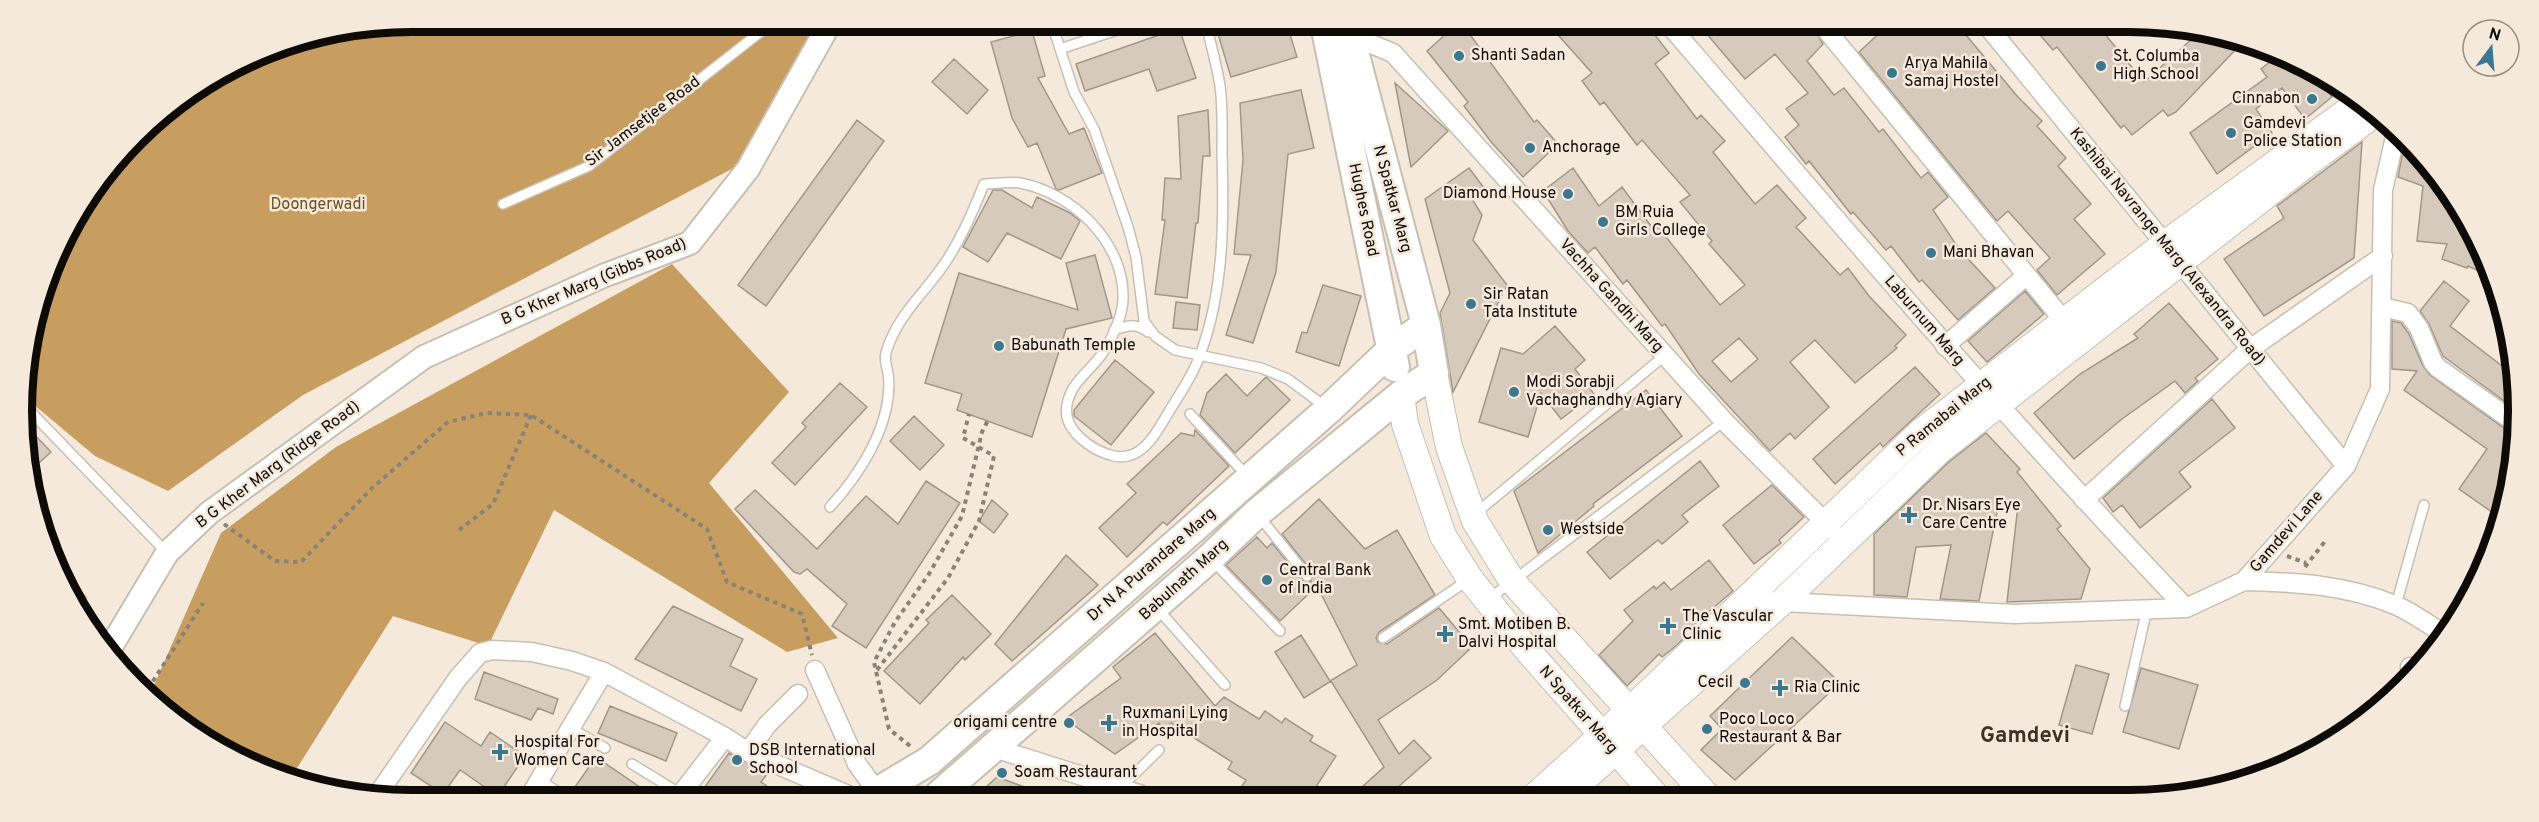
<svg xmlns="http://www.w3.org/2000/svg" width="2539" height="822" font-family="Overpass,sans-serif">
	<rect width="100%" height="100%" fill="#f4e9da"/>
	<path fill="#ebcba0" d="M62,573L88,597L79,610Z"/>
	<path fill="#c89e60" d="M411,21L822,23L743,163L303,395L168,491L95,456L27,399L24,360L61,238L154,118L262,51Z
		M672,264L789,392L709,483L838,638L787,652L554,510L488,646L393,616L292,776L194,735L151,692L221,533L336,447Z"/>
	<path fill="#d5cabc" stroke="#a2988a" stroke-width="1.5" fill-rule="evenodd" d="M1215,24L1287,25L1297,57L1231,77Z
		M1456,25H1463L1534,122L1537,120L1558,144L1523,177L1492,143L1464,106L1468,102L1427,51Z
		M1550,26H1648L1669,53L1655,64L1697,119L1701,115L1725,141L1713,152L1755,204L1777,185L1806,218L1796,227L1840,275L1848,268L1869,296L1906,335L1895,346L1897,348L1855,383L1815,340L1790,362L1829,407L1795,439L1790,433L1770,451L1699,374L1665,324L1662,326L1627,280L1623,284L1595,247L1588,253L1568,231L1543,191L1573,168L1599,206L1622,187L1651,226L1655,223L1720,305L1745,285L1709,244L1712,241L1680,202L1690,195L1642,140L1637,145L1604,102L1600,105L1582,81L1592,73ZM1739,338L1758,359L1731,382L1712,361Z
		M1700,26L1813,27L1823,44L1807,61L1834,95L1844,88L1879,132L1883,129L1921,178L1928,172L1948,197L1933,210L1959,249L1995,288L1958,320L1922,280L1919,282L1891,246L1886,250L1853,212L1851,214L1809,161L1806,164L1785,137L1799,125L1786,109L1808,93L1775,54L1745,79Z
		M1886,27L1960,28L2018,97L2042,121L2037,126L2066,158L2058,166L2091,204L2074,219L2105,254L2057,295L2037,270L2050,258L2008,211L1997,221L1859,52Z
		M1179,28L1196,78L1157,91L1149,69L1085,91L1076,64Z
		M2034,28H2100L2144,82L2203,29L2241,44L2176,112L2168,116L2163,110L2132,135L2124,125L2121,128L2057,47L2053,50Z
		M1032,31L1045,76L1038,78L1069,134L1084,128L1102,173L1059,190L1056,189L1037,143L1028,147L1012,118L991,42Z
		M2275,58L2315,75L2332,97L2305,119L2282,88L2256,109L2272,133L2217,174L2190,133L2267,77L2261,69Z
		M954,59L988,90L967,114L932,82Z
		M1395,83L1448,131L1411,167Z
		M1301,90L1314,148L1288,154L1276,272L1253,343L1226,335L1251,255L1234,254L1243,160L1240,103Z
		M1208,110L1210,156H1203L1198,223H1196L1187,298L1155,294L1165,220H1162L1165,178L1181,179L1178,116Z
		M857,120L884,141L766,306L738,285Z
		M2362,142L2354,258L2264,316L2224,259L2284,218L2277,206Z
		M2404,146L2452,195L2485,274L2468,266L2467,268L2442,259L2447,244L2417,241L2423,186L2398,177Z
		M1469,168L1484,188L1472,199L1482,215L1473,240L1507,285L1453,392L1440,313L1450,293L1425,199Z
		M993,190H1002L1032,208L1037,197L1070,213L1080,221L1061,259L1007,233L988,262L963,247Z
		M1095,255L1112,318L1066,329L1032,437L957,410L962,394L925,383L959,273L1078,310L1066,263Z
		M2444,281L2469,301L2450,326L2501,365L2511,353V406L2443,356L2429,324L2420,311Z
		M1323,285L1361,296L1339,366L1296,352L1302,332L1307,333Z
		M2025,291L2044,314L1987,362L1968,341Z
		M1176,302L1200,305L1197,330L1173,328Z
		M2169,303L2218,359L2195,378L2198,381L2185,393L2175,381L2122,419L2074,459L2034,413L2080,374L2138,338L2134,334Z
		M2392,321L2401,323L2409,334L2423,366L2430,375L2504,428L2510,430V487L2499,517L2459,489L2487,449L2404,390L2417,371L2392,369Z
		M1555,326L1585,360L1575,369L1594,394L1561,419L1541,393L1528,437L1479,422L1501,348L1523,354Z
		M1115,360L1154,392L1111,445L1074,416V410Z
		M1915,367L1940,394L1883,447L1880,443L1835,484L1813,459Z
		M1226,374L1247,396L1266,377L1290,400L1235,453L1200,415L1207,393Z
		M840,383L867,407L795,485L772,463L806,427L802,423Z
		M1646,390L1682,436L1593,504L1594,506L1538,553L1514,491Z
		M2212,399L2235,428L2179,472L2191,487L2140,528L2122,505L2113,512L2103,498Z
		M914,416L944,445L920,470L890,441Z
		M29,429L51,452L31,470L30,443Z
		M1195,430L1229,466L1167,525L1163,522L1127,557L1099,528L1136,493L1127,484L1181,433L1194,436Z
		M1986,433L2020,469L2017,472L2061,526L2057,529L2090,569L2081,599L2007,602L2018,505L1999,502L1979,601L1940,599L1951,545L1916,547L1907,597L1874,595V534L1950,461Z
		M1700,461L1719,486L1682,515L1688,522L1662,544L1658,540L1610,579L1587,552Z
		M926,481L960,503L866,648L832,626L847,604L807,569L800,574L794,572L735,509L755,490L817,549L866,496L898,524Z
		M1772,485L1804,517L1779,540L1781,543L1754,564L1723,525Z
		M1319,499L1365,549L1397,530L1435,595L1379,632L1376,638L1378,642L1387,644L1439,608L1472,647L1437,680L1378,720L1399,754L1414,740L1431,758L1397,788L1404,796H1352L1384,767L1331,681L1304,698L1275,652L1301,635L1330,681L1357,665L1317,586L1280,621L1226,565L1257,537L1267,548L1272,543L1302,580L1311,582L1312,572L1282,534Z
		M992,500L1008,514L994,533L979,521Z
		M1066,555L1098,585L1012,661L995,644Z
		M1709,560L1733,591L1684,633L1686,636L1677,645L1662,657L1659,654L1627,686L1599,655L1633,621L1624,610L1654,586L1656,589L1664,582L1671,590Z
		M952,595L991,634L965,660L963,657L920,704L884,671L929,623L926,620Z
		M673,606L743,639L730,666L757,679L741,711L635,659Z
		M1155,633L1215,706L1224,697L1259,719L1265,711L1282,723L1285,718L1313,736L1310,741L1336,756L1310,796L1236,795L1246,780L1228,769L1232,762L1171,723L1163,729L1159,723L1115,754L1065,719L1121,678L1113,667Z
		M1792,637L1840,683L1735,780L1701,750L1722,729L1710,716Z
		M2076,665L2109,674L2092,734L2059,725Z
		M2141,668L2198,685L2179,749L2123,732Z
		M484,672L558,699L553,714L538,708L531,720L475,699Z
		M610,706L677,733L666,761L598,733Z
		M445,722L481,746L490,732L525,756L499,794H495L460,770L443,794L411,773Z
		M729,753L768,773L761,782L778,794H700Z
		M596,757L650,794H570Z
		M997,777L1041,793V795H977Z"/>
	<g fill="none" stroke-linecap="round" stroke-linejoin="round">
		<defs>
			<path id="service" d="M1052,24L1074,92L1094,129L1128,227L1136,257L1144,321L1155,336L1175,350L1261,368L1288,379L1327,408
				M1060,49L1135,24
				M503,204L589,166L772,23
				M1114,330C1128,325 1136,323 1148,332
				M27,408L167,553
				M1190,414L1248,477
				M830,507C859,475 888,431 889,385C889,360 879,365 892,337C903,312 924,292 940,270C959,244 972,214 984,184C995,184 1009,181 1020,183C1073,193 1125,243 1123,299C1123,313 1114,334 1107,346C1096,368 1071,379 1067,405C1062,430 1092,451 1114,456C1141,462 1156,434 1167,415C1178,396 1193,376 1200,355C1224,291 1224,222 1222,154C1222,132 1223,108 1220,86C1217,66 1211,45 1206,24
				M1475,514L1664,356
				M1258,515L1307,576
				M1212,560L1280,631
				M1489,599L1724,421
				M2396,605L2424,505
				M1157,608L1225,685
				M1383,638L1468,580
				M2125,706L2147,609
				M572,729L605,748
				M632,764L681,794
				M540,780L561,794
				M1121,787L1159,750"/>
			<path id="minor" d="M1670,26C1839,223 2007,420 2186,608
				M1824,27L2064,321
				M1989,28L2346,466
				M1349,35L1393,53L1724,421L1833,530
				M2382,307L2408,313L2419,328L2433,362L2438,368L2510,419
				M1945,346L2020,281
				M2084,500L2250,349L2383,256
				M2244,581C2296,582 2347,585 2395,605C2412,612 2427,624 2443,633
				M1746,600L2014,614L2186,608L2244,581L2346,466L2380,389L2383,190L2395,137
				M2410,667L2414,669
				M815,670L857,764L876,790
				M991,747L1142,795
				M748,752L767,725L798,694
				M378,794L458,678L480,653L492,650L532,652L572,661L604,672L725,737L748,752L848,795
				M531,794L604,672
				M681,794L725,737"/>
			<path id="tertiary" d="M109,650L167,553L209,513L424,357L603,276L690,243L748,169L830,23"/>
			<path id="secondary" d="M1434,373L1449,447L1475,521L1512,581L1708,797
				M1401,395L1405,424L1443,536L1470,579L1529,652L1656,796
				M1535,796L1643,698L1922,431L2166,243L2360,102
				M1565,796L1782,602L1940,450L2301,168L2373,115"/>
			<path id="primary" d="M1325,25L1395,367
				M872,795L929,761L1329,409L1392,349L1426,325
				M939,795L1210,558L1257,513L1401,395L1434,373L1426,325L1347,25"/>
		</defs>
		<use href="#service" stroke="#c9bfb1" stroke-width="12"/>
		<use href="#minor" stroke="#c9bfb1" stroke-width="21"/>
		<use href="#tertiary" stroke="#c9bfb1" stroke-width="26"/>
		<use href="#secondary" stroke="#c9bfb1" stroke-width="28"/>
		<use href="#primary" stroke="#c9bfb1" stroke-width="32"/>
		<path stroke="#8a8379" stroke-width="4" stroke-dasharray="4.5 4.5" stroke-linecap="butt" d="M224,524L275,561L301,562L371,489L448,422L486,413L531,415L707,529L727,582L802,614L812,655
			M459,530L493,504L531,415
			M2287,556L2306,563
			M2305,567L2326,540
			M66,583L76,591L73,596
			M877,670L948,578L979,521L994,456L963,438L969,414
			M148,689L203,603
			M910,746L889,729L874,662L895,622L929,574L962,516L982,432L989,418"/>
		<use href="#service" stroke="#fff" stroke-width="9"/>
		<use href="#minor" stroke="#fff" stroke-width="18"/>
		<use href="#tertiary" stroke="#fff" stroke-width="22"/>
		<use href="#secondary" stroke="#fff" stroke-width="26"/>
		<use href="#primary" stroke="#fff" stroke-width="28"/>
	</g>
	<g fill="#3b778e" stroke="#f4e9da" stroke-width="2">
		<circle cx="1459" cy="56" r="6"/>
		<circle cx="2101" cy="66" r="6"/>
		<circle cx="1892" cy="73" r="6"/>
		<circle cx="2312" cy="99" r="6"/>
		<circle cx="2231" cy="133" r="6"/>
		<circle cx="1530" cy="148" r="6"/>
		<circle cx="1568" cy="194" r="6"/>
		<circle cx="1603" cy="222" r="6"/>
		<circle cx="1931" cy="253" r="6"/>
		<circle cx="1471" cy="304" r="6"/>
		<circle cx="999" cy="346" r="6"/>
		<circle cx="1514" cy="392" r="6"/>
		<path d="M1906 506h6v6h6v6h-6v6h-6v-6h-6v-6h6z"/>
		<circle cx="1548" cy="530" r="6"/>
		<circle cx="1267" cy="580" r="6"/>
		<path d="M1665 617h6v6h6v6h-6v6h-6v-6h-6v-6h6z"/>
		<path d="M1442 625h6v6h6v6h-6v6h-6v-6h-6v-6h6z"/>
		<circle cx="1745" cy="683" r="6"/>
		<path d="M1777 679h6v6h6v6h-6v6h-6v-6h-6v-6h6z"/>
		<circle cx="1069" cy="723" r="6"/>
		<path d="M1106 714h6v6h6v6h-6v6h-6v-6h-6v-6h6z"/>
		<circle cx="1707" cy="729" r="6"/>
		<path d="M497 743h6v6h6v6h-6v6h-6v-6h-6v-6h6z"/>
		<circle cx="737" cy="760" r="6"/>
		<circle cx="1002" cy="773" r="6"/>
	</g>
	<g text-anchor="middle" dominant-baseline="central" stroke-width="5" stroke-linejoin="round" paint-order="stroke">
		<g font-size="16" fill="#0e0b07" stroke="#f4e9da" text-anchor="start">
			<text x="1471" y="56">Shanti Sadan</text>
			<text x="2113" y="57">St. Columba<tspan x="2113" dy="18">High School</tspan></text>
			<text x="1904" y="64">Arya Mahila<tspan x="1904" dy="18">Samaj Hostel</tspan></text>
			<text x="2300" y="99" text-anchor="end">Cinnabon</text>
			<text x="2243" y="124">Gamdevi<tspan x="2243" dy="18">Police Station</tspan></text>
			<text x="1542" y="148">Anchorage</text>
			<text x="1556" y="194" text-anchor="end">Diamond House</text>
			<text x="1615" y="213">BM Ruia<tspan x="1615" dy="18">Girls College</tspan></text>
			<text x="1943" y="253">Mani Bhavan</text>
			<text x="1483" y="295">Sir Ratan<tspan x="1483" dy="18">Tata Institute</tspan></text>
			<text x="1011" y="346">Babunath Temple</text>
			<text x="1526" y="383">Modi Sorabji<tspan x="1526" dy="18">Vachaghandhy Agiary</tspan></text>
			<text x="1922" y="506">Dr. Nisars Eye<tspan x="1922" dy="18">Care Centre</tspan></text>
			<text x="1560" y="530">Westside</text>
			<text x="1279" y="571">Central Bank<tspan x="1279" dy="18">of India</tspan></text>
			<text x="1682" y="617">The Vascular<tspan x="1682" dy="18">Clinic</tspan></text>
			<text x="1458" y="625">Smt. Motiben B.<tspan x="1458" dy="18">Dalvi Hospital</tspan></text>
			<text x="1733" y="683" text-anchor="end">Cecil</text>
			<text x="1794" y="688">Ria Clinic</text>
			<text x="1122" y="714">Ruxmani Lying<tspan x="1122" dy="18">in Hospital</tspan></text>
			<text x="1719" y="720">Poco Loco<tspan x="1719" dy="18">Restaurant &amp; Bar</tspan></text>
			<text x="1057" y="723" text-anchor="end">origami centre</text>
			<text x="514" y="743">Hospital For<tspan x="514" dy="18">Women Care</tspan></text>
			<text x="749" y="751">DSB International<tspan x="749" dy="18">School</tspan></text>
			<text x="1014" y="773">Soam Restaurant</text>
		</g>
		<g font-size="16" fill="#0e0b07" stroke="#f4e9da">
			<text transform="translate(643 122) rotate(-37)">Sir Jamsetjee Road</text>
			<text transform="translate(1392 199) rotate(75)">N Spatkar Marg</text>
			<text transform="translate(1363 210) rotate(78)">Hughes Road</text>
			<text transform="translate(2167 247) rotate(51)">Kashibai Navrange Marg (Alexandra Road)</text>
			<text transform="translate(594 282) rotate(-23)">B G Kher Marg (Gibbs Road)</text>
			<text transform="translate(1611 296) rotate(48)">Vachha Gandhi Marg</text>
			<text transform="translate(1924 321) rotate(49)">Laburnum Marg</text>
			<text transform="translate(1944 417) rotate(-39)">P Ramabai Marg</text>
			<text transform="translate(278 465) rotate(-37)">B G Kher Marg (Ridge Road)</text>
			<text transform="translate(2287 532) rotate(-49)">Gamdevi Lane</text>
			<text transform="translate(1152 565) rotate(-41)">Dr N A Purandare Marg</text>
			<text transform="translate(1184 580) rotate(-42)">Babulnath Marg</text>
			<text transform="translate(1578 710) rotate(49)">N Spatkar Marg</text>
		</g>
		<g font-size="16" fill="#6e5022" stroke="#f4e9da">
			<text x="318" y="205">Doongerwadi</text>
		</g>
		<g font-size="22" font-weight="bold" fill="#3c3328" stroke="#f4e9da">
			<text x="2025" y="736">Gamdevi</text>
		</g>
	</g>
	<path d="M0 0H2539V822H0ZM411 32H2129A379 379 0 0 1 2508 411V411A379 379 0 0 1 2129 790H411A379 379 0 0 1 32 411V411A379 379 0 0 1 411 32Z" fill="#f4e9da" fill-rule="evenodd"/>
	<path fill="none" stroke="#0e0b07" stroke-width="8" d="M411 32H2129A379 379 0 0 1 2508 411V411A379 379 0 0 1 2129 790H411A379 379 0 0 1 32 411V411A379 379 0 0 1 411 32Z"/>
	<g transform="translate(2491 48) rotate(16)"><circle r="28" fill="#f4e9da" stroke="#989086" stroke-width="1.5"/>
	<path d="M0-4.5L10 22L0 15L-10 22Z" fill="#3b778e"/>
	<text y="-9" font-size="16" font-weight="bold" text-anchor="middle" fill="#0e0b07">N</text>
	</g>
</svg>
